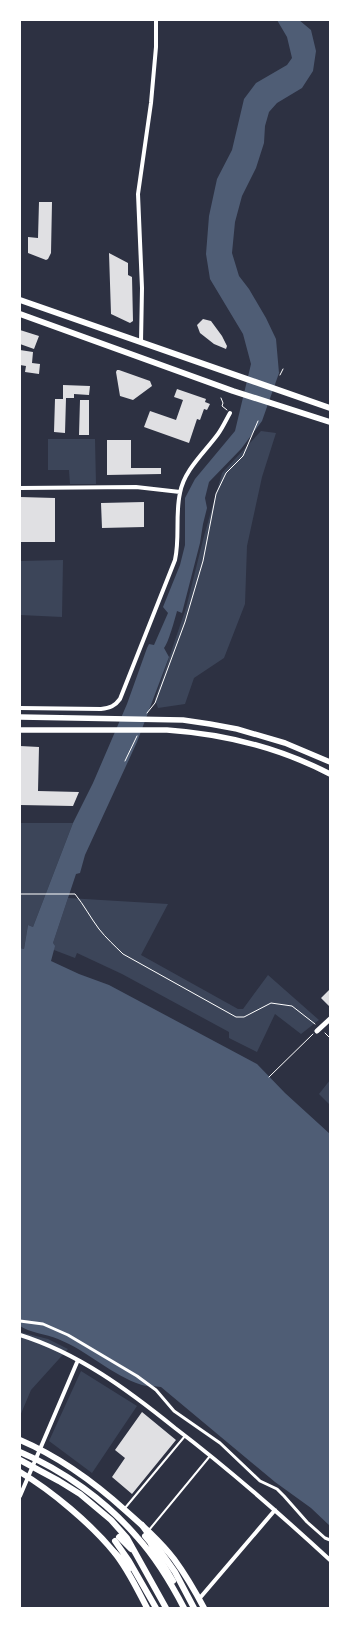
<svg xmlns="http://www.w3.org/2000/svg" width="350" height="1628" font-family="'Nunito Sans',sans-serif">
	<rect width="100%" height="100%" fill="#2d3142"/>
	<path fill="#3c4559" d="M261,431L276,433L262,477L247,546L245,604L224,658L194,678L185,704L158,708L155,699L186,608L204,536L222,473Z
		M48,439H95L96,484H70L69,470H48Z
		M63,560L62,617L20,615V561Z
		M20,823H73L33,927L28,925L24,949L20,948Z
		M68,898L168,904L141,955L238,1009H243L268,975L319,1020L301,1034L275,1014L257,1052L229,1038V1032L122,974L77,953L75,958L54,950L53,943Z
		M330,1080V1105L319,1094Z
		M20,1332L48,1339L68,1349L31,1390L20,1416Z
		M81,1371L137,1406L92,1473L49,1441Z"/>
	<path fill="#4f5d75" d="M277,20H299L311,30L316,51L313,71L302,88L277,103L269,112L265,126L264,143L256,168L242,196L235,222L232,253L239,276L249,289L266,318L276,339L279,373L262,421L241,449L209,482L205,498L207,508L203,524L200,543L182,613L177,611C175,619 168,644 164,648L169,657L137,742L85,855L80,873L76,874L53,943L55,946L51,961L79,974L109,985L257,1064L285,1093L330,1134V1526L311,1508L275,1482L161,1387C155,1386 148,1387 142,1385C111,1375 88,1351 58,1339C46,1334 30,1333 20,1326V948L24,949L28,925L33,927L73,823L93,783L127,704L147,648L149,644L154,645L168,613L163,607L180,565L185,545V498L195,479L235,431L251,364L243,334L210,279L206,254L209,216L217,179L232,150L244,99L256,83L287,65L292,58L287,37Z"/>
	<path fill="#e0e0e3" d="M39,202H52L51,253L48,259L46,260L28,253V237L38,238Z
		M109,253L128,263V275L132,277L133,321L130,323L111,314Z
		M203,319L211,321L222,336L227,346L226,349L214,344L200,333L197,325Z
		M20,330L39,336L34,349L20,344Z
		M20,350L33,352L32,363L40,364L39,374L25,372L26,366L20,365Z
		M117,370H119L150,381L152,386L133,400L120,396L116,372Z
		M63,385L90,386L89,395L74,394V398H66L65,433L54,432L55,399H63Z
		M177,389L206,399L205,402L210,404L207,410L204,409L200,420L197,419L189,443L144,427L150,411L176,420L183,400L174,397Z
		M80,400H89V435H79Z
		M107,440H131V468H161V474L107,475Z
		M20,497L55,498V542H20Z
		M144,502V527L102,528L101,503Z
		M20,746L39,747L38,791L79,792L73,806L20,805Z
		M330,989V1007L321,998Z
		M142,1412L176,1440L132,1494L112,1477L125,1458L115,1450Z"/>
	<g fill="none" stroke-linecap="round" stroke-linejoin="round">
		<path stroke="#fff" stroke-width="1" d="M280,375L283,369
			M221,398L223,403L222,406L227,410
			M147,713L155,703L185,622L203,561L216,494L226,473L243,456L258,421
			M125,761L137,736
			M20,894H75C84,905 90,917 99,929C106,938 115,946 123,954L236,1017H244L271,1003L292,1006L315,1024
			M325,1033L330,1038
			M269,1077L313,1034"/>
		<path stroke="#fff" stroke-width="2" d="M125,1508L185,1436
			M149,1530L210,1456"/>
		<path stroke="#fff" stroke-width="3" d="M20,1321L43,1324L68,1335L137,1376L156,1390L174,1411L220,1443L260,1481L277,1489L284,1496L307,1522L325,1538L330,1540"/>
		<path stroke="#fff" stroke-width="4" d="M141,342L142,288L138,194L151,103L156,47V20
			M20,488L136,487L180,492
			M20,708L101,709C110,708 115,706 120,699L175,560C180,538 175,515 180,493C184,470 205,452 218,434C223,427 226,420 230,413
			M20,1335C78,1353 128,1390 175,1428C229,1469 280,1514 330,1560
			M20,1496L78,1360
			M199,1599L275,1510"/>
		<path stroke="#fff" stroke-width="5" d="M317,1031L330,1019"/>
		<path stroke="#fff" stroke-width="5.5" d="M20,717L183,720L210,724L237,729L285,743L330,762
			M20,730H167C224,734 280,748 330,774"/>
		<path stroke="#fff" stroke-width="6" d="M20,300L330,408
			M20,314L233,391L330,422
			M20,1440C60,1457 94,1482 126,1511C143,1526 160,1541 174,1559C185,1574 195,1591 204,1608
			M20,1452C63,1470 106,1501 137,1537C156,1558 171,1583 184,1608
			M20,1460L59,1481L80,1494L111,1520L127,1538L166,1608
			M20,1472C52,1491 91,1524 114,1552C128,1569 137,1589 147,1608
			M119,1537L131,1549
			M151,1544L173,1581"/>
		<path stroke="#fff" stroke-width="6" d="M142,1525L175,1572L194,1608
			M145,1536L155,1548
			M115,1541L129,1561L156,1608
			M115,1553L130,1568"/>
	</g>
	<rect width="350" height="1628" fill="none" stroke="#ffffff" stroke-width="42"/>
</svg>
